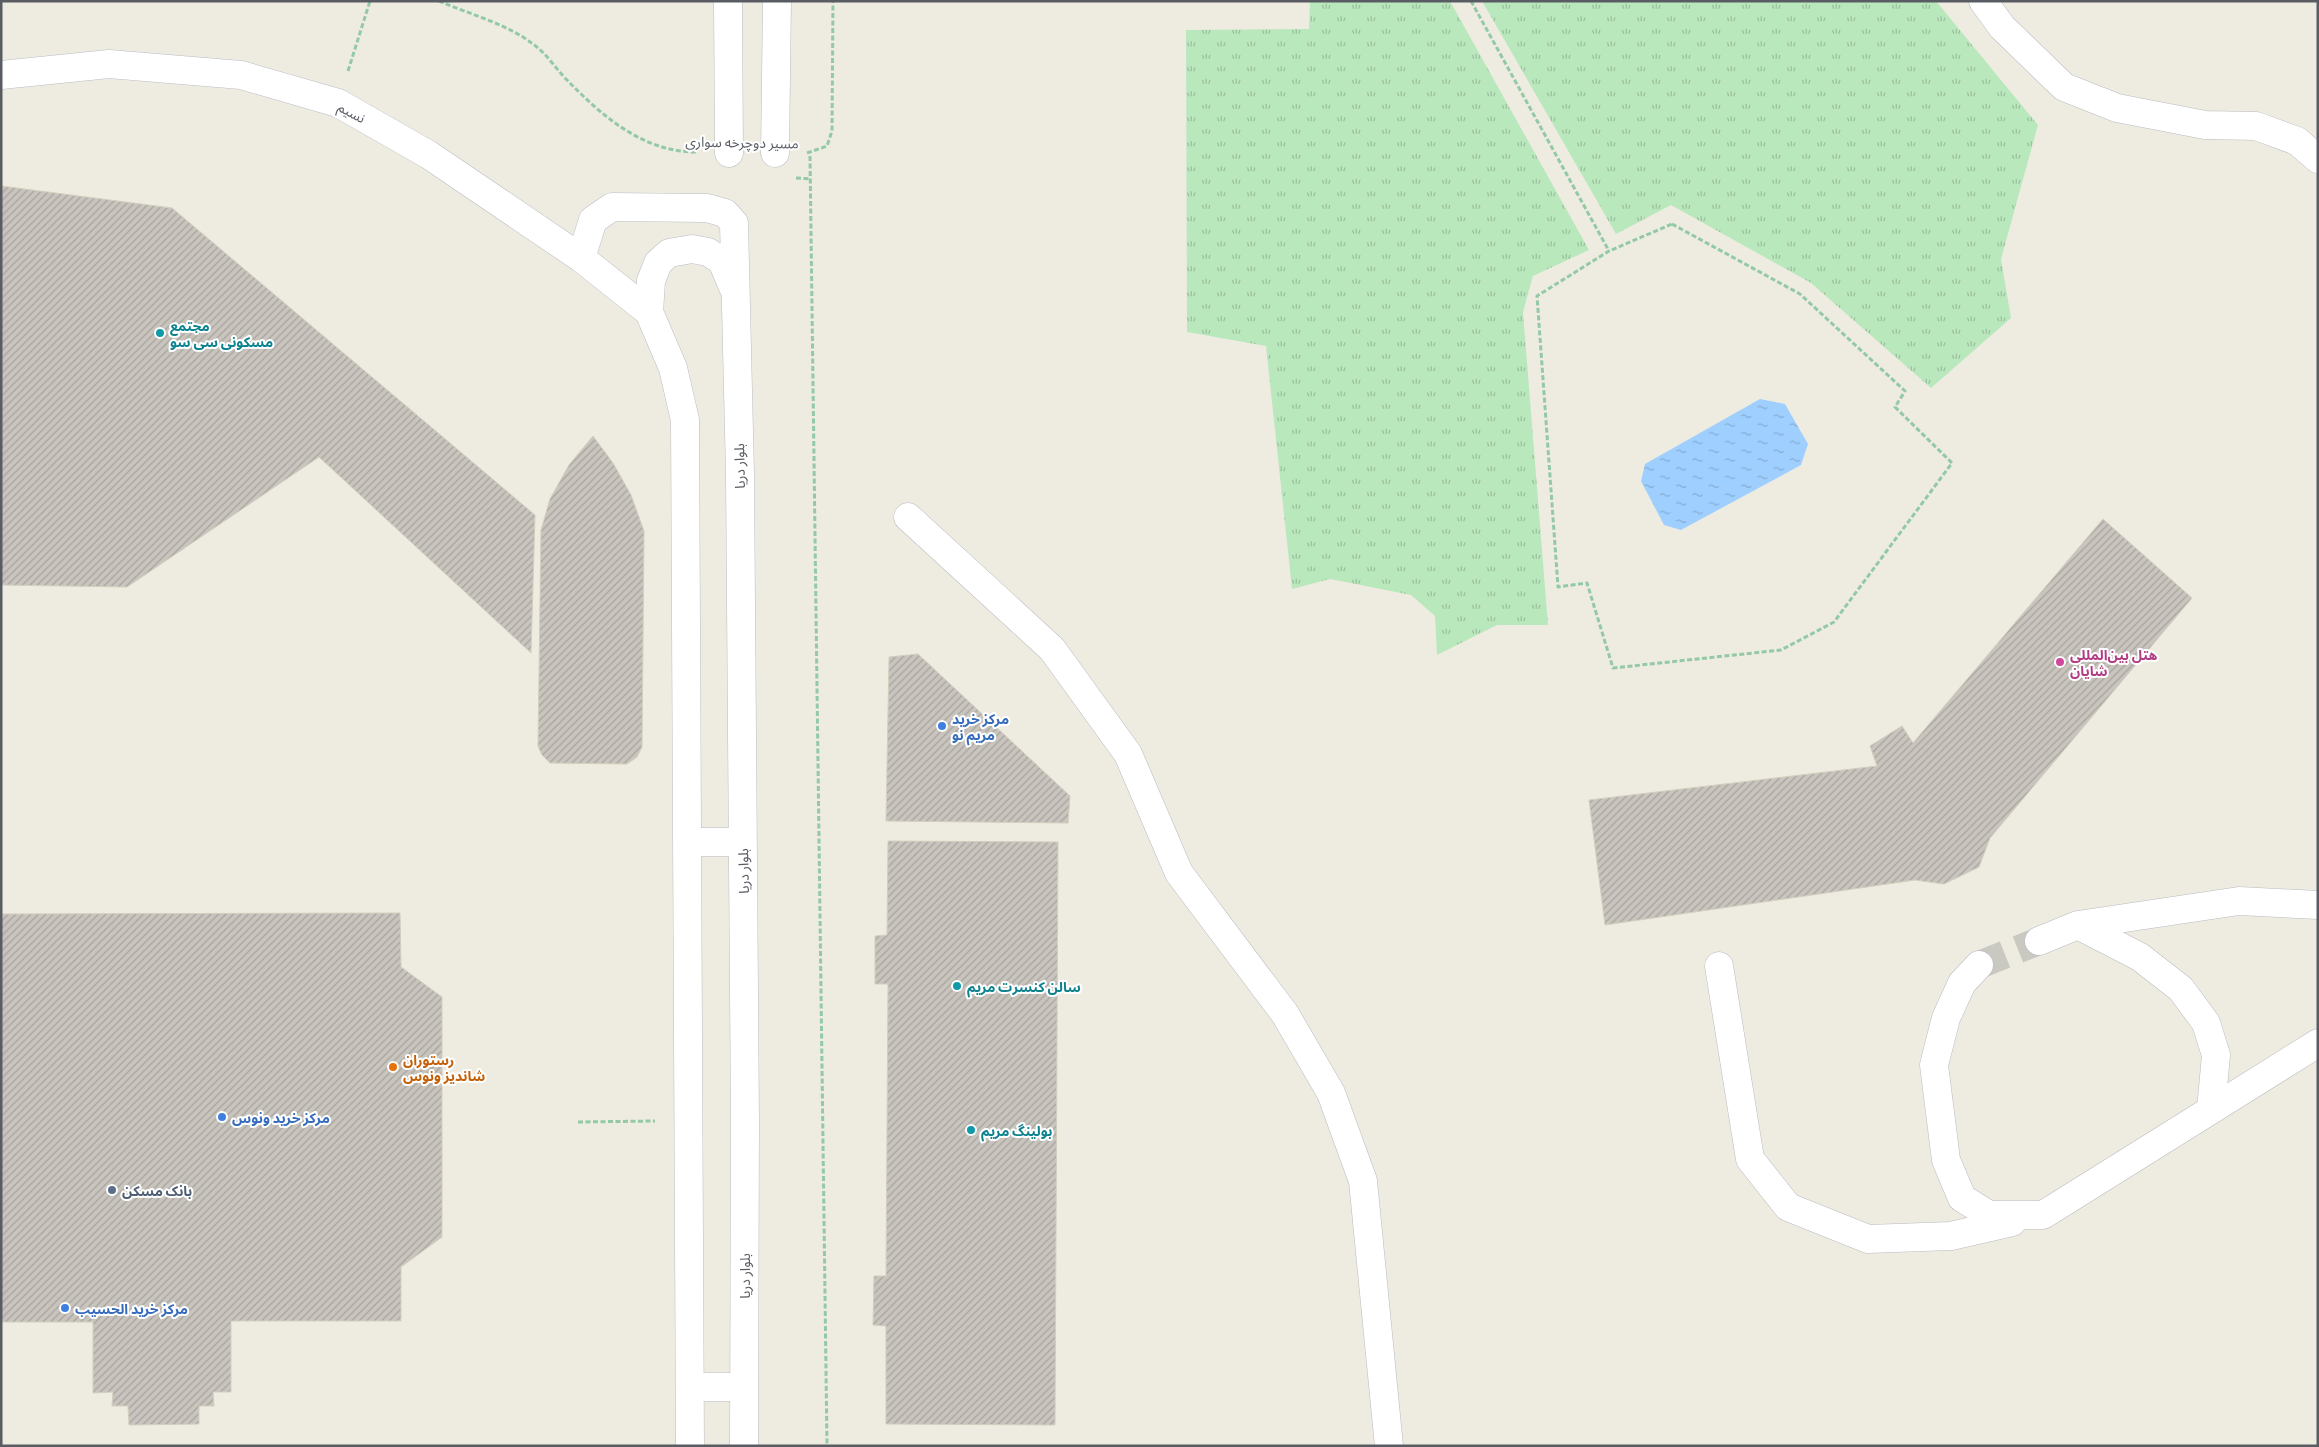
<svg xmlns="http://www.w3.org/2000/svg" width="2319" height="1447" font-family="Manrope,'Noto Sans Arabic',sans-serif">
	<defs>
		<pattern id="grass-tufts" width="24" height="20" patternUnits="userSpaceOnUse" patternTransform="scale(1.25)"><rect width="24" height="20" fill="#bae8bd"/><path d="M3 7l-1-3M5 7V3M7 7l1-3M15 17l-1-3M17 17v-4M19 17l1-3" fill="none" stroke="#9abf9d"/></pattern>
		<pattern id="water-ripples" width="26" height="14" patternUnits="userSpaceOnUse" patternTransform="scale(1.25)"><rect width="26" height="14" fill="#9fcfff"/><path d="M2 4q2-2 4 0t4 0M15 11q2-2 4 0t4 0" fill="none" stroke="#85abd2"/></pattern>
		<pattern id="building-hatch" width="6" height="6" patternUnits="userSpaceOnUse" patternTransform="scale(1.25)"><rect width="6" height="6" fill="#c9c5be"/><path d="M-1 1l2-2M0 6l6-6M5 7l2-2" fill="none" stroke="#a6a39e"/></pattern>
	</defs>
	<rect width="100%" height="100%" fill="#eeece0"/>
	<path fill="url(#grass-tufts)" d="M1310,1H1450L1589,250L1533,276L1523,312L1548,625H1497L1437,655L1435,616L1411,595L1330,579L1292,589L1266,346L1187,332L1186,30L1309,29Z
		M1482,1H1936L2038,125L2001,259L2011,318L1931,388L1811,283L1671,205L1616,234Z"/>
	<path fill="url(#water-ripples)" d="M1760,399L1785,404L1808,444L1801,465L1681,530L1664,525L1641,481L1645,464Z"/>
	<path fill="url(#building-hatch)" stroke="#d3cebe" d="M1,186L172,208L535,515L531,653L319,457L127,587L1,585Z
		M593,436L613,463L631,495L644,531L642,747L637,757L627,764L550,763L542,755L538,746L541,530L550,499L569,465Z
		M2103,519L2192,598L1990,838L1979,867L1944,884L1915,880L1605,925L1589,800L1877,766L1870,746L1902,726L1913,743Z
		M918,654L1070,796L1068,823L886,821L889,657Z
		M888,841L1058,842L1055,1425L886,1424V1326L873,1325L874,1276H886L888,984H875V936L887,935Z
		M400,913L401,967L442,997V1237L401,1267V1321H231V1392H213L214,1406H199V1424L129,1425L128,1406H112L113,1392L93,1393V1322H1V914Z"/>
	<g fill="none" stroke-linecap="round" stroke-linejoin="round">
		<path stroke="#c9c8c1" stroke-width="28" stroke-dasharray="28 14" stroke-linecap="butt" d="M1979,965L2039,941"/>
		<defs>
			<path id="street" d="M728,1L729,153
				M1983,1L2002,27L2064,87L2117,108L2205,125L2256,126L2297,141L2318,159
				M775,153L777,1
				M908,517L1052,649L1128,754L1179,873L1285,1014L1331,1093L1363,1181L1389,1446
				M2078,925L2239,901L2318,905
				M1979,965L1962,983L1946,1018L1934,1065L1946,1160L1962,1198L1989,1215H2043L2211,1110L2216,1055L2206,1023L2181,989L2140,957L2078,925L2039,941
				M1719,966L1750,1159L1788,1207L1868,1239L1951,1236L2012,1222
				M2211,1110L2318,1043"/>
			<path id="secondary" d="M1,75L109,64L241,75L338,103L429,155L581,258L649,312
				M581,258L593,220L612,207L707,208L725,213L734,223L740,474L745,1121L744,1446
				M687,842H742
				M690,1387H744
				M690,1446L685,420L673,368L649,312L651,281L658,263L669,253L692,249L708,252L722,261L733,287"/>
		</defs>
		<use href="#street" stroke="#b9bbc1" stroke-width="29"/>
		<use href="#secondary" stroke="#b9bdc4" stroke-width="29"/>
		<path stroke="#93c9a6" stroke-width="3" stroke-dasharray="5 2.5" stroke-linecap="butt" d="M439,1C469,14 507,24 533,44C546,53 556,69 567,80C602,116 643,152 696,152
			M1471,1L1609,251
			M348,71L370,1
			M807,153L827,146L832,131L833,1
			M810,156L827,1446
			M796,178L811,179
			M1672,224L1800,294L1905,391L1895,407L1952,463L1834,622L1781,650L1613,668L1587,583L1558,587L1537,296L1609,251Z
			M578,1122L655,1121"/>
		<use href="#street" stroke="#fff" stroke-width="28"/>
		<use href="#secondary" stroke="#fff" stroke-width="28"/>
	</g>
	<g fill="#0f9aa8" stroke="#fff" stroke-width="2">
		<circle cx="160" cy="333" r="5"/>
		<circle cx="957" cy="986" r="5"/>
		<circle cx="971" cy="1130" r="5"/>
	</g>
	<circle fill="#d1479c" stroke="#fff" stroke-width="2" cx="2060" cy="662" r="5"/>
	<g fill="#3f7fe0" stroke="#fff" stroke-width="2">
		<circle cx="942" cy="726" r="5"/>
		<circle cx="222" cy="1117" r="5"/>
		<circle cx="65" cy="1308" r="5"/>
	</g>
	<circle fill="#e8710a" stroke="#fff" stroke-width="2" cx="393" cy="1067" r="5"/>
	<circle fill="#5c6f8a" stroke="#fff" stroke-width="2" cx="112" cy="1190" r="5"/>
	<g text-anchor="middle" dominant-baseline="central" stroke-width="4" stroke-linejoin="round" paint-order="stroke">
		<g font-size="14" fill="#595d63" stroke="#fff">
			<text transform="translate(352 112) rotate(28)">نسیم</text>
			<text transform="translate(742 142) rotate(1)">مسیر دوچرخه سواری</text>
			<text transform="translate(739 466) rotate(-91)">بلوار دریا</text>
			<text transform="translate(743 871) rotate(-91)">بلوار دریا</text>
			<text transform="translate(744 1276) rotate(-90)">بلوار دریا</text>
		</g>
		<g font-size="14" font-weight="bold" fill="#0d838f" stroke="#fff" text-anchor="start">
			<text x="170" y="325">مجتمع<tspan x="170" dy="16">مسکونی سی سو</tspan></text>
			<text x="967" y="986">سالن کنسرت مریم</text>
			<text x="981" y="1130">بولینگ مریم</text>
		</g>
		<g font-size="14" font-weight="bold" fill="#b23c85" stroke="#fff" text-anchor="start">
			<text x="2070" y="654">هتل بین‌المللی<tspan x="2070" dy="16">شایان</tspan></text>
		</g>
		<g font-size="14" font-weight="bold" fill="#366cbe" stroke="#fff" text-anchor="start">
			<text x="952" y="718">مرکز خرید<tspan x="952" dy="16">مریم نو</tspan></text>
			<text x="232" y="1117">مرکز خرید ونوس</text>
			<text x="75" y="1308">مرکز خرید الحسیب</text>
		</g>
		<g font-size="14" font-weight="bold" fill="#c56008" stroke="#fff" text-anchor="start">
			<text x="403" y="1059">رستوران<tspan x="403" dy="16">شاندیز ونوس</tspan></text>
		</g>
		<g font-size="14" font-weight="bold" fill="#4e5e75" stroke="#fff" text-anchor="start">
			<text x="122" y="1190">بانک مسکن</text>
		</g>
	</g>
	<rect width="2319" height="1447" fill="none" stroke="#595d63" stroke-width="5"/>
</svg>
